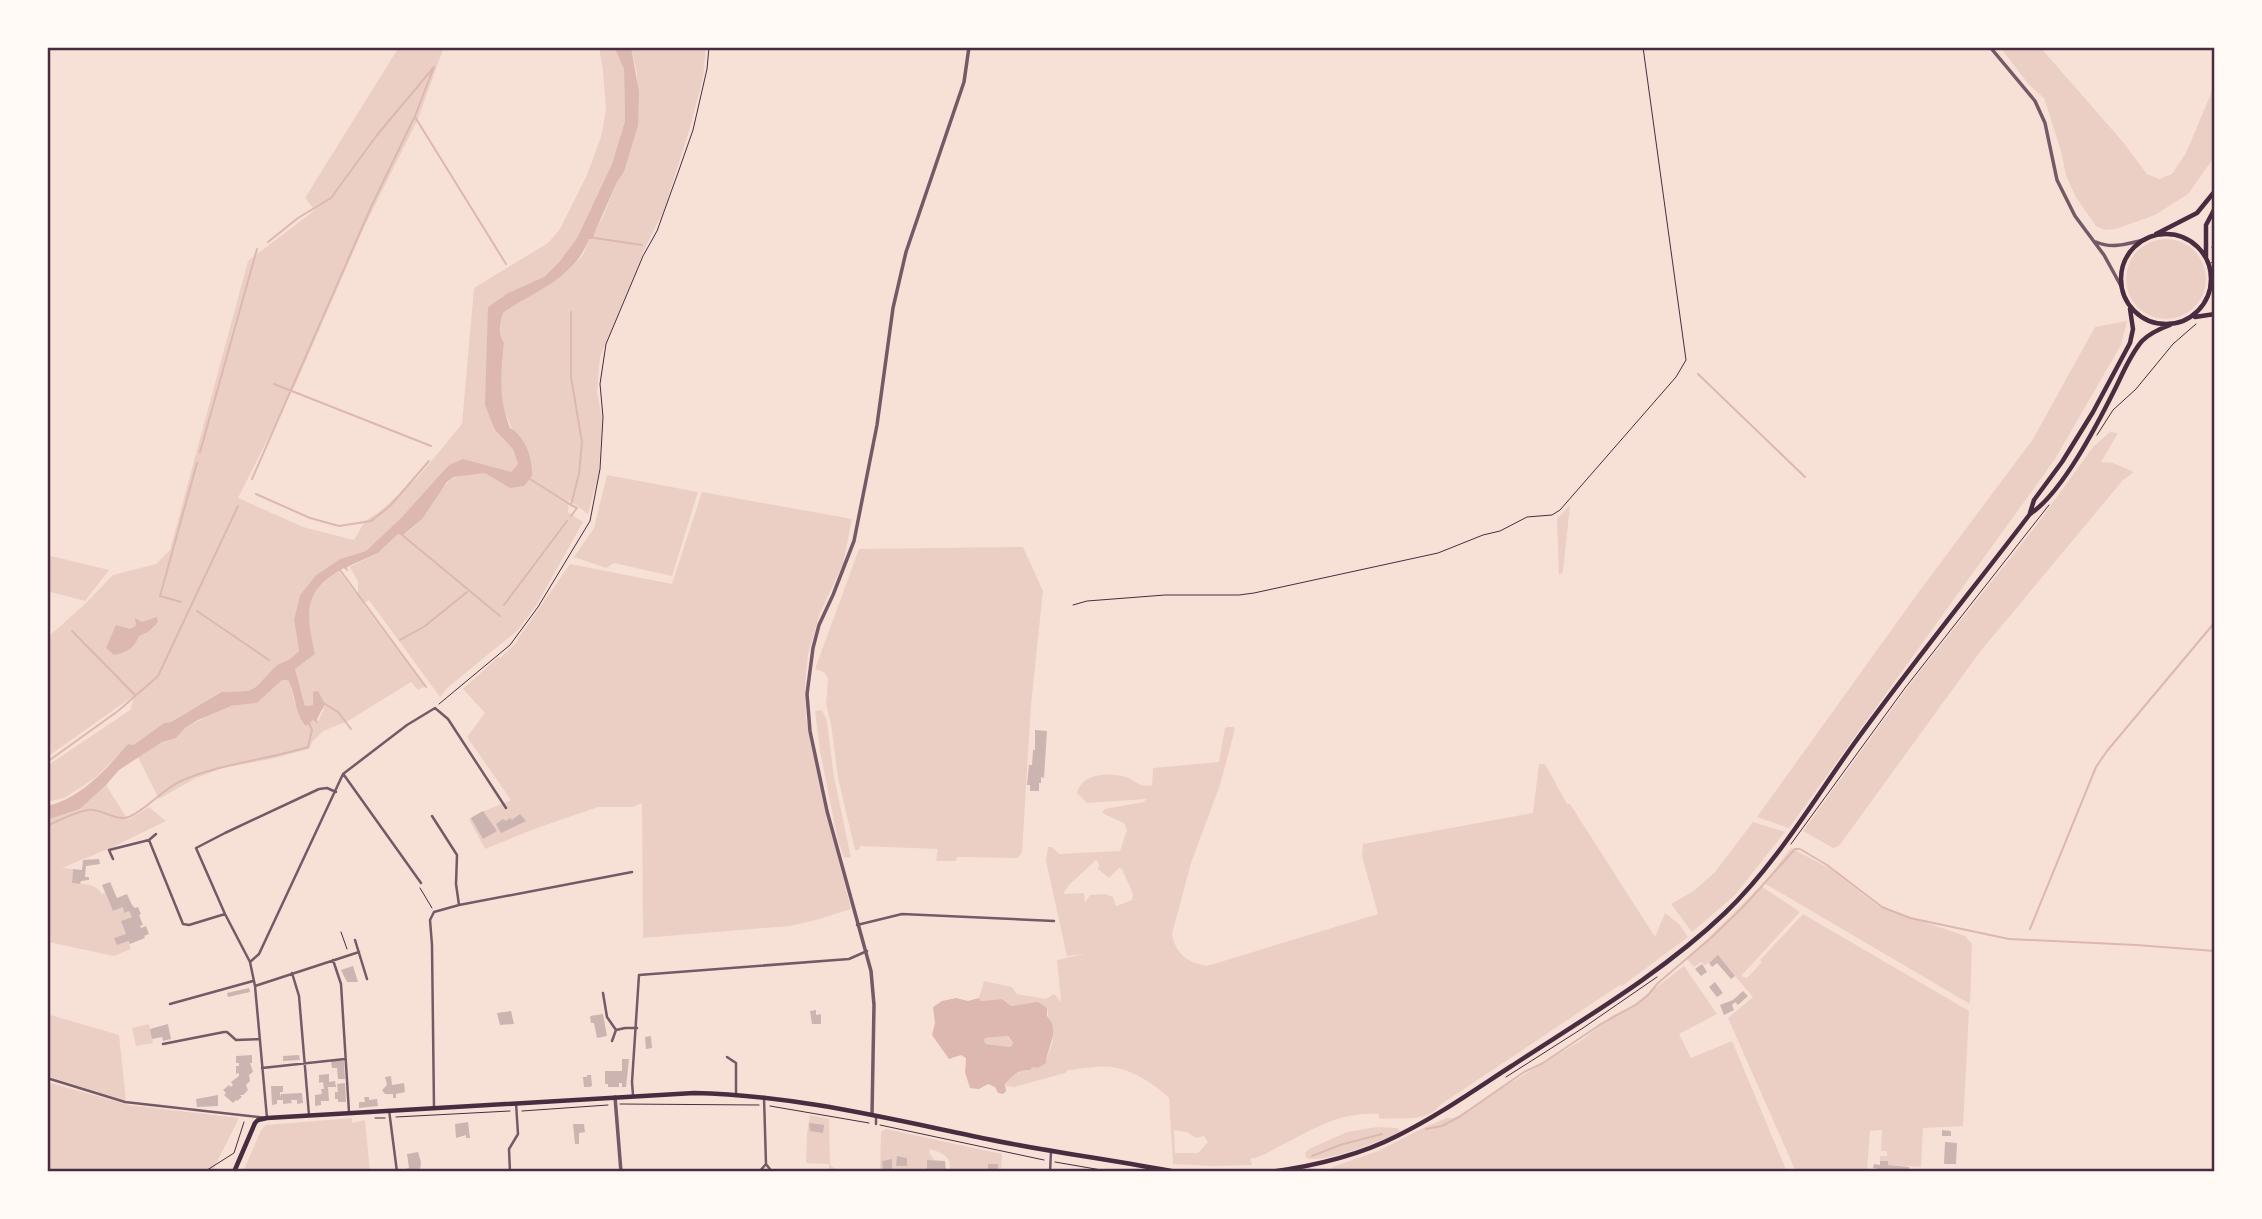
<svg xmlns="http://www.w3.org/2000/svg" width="2262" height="1219" font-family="'Space Grotesk',sans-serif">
	<rect width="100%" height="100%" fill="#f7e1d7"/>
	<path fill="#ebcfc5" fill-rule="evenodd" d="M399,47H444L417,121L364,227L297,381L238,498L303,527L354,540L365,521L379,512L419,476L462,424L474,288L548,243L560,229L587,175L601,137L606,110L603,71L599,47H614L624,69L625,121L612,164L577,238L560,261L544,277L508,293L488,307L495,430L513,449L518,464L511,472L500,471L463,459L366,551L340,559L316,575L300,595L294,620L299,651L290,659L278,665L256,687L248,691L220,692L171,722L164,723L119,754L95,778L64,798L47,802V766L130,710L135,695L47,757V638L85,604L113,575L156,564L170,550L248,261L315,210L305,198Z
		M631,47H706L703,78L689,131L664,210L646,246L600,357L597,392L602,417L599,472L588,514L569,500L568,512L583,522L536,606L518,630L447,688L440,697L369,600L363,604L425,686L418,690L411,682L348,721L323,731L312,742L309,749L271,759L223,768L196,778L159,799L138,757L162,742L176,738L185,728L219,710L231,706L257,703L282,680L288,679C293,689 292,699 297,708C300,714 304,718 308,723L313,720L317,723L324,709L313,693L314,705L305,706L295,669L315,654C306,611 300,598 339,571L355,593L358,592V582L350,567L378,553L398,534L401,536C426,524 441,480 457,477C464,475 478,472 485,473C505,477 512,501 532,476L503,408L500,391L504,343C499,333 500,323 503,313L566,273L583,255L589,239L602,219L617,182L624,172L638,126L637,73Z
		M2000,47H2040L2123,142L2147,174L2159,179L2172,174L2186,153L2215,84V156L2188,194L2155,215L2116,229L2105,230L2096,226L2075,196L2066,175L2061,151L2044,98L2029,85Z
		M2126 279a40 40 0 1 1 80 0a40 40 0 1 1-80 0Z
		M2127,321L2121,345L2055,459L1789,828L1757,817L1918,593L2033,439L2095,327Z
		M2110,432L2118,433L2101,462L2113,463L2134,472L2123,480L1979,653L1839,846L1833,848L1803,831L1910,684L2035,527L2093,447Z
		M607,475L698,492L672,576L614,563L606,568L574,557L594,528Z
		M702,492L852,519L843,564L820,613L808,654L805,687L806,717L822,797L851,909L816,920L790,926L643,938L642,803L633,807H598L534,829L485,849L469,819C482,810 496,807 511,800L467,737L485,713L463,689L498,657L500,658L518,641L517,640L570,564L672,584Z
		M1570,505L1563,572L1559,575L1557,519Z
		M1023,547L1043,591L1031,705L1022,852L1018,858L957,857L956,861H938L936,860L938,849L860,846L859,850H855L838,778L831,724L826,704L828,679L824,672L815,669L859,549Z
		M47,555L109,570L85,601L47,591Z
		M822,710L827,721L834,777L851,858L844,857L838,841L820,751L815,711Z
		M1228,727H1233L1235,729L1220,785L1191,863L1172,934C1175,953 1188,963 1207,966L1378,914L1362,856L1363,844L1533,813L1539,764H1545L1567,804H1570L1655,937L1665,913L1679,924L1688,937L1622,986L1620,985L1440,1105C1427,1123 1402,1117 1383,1119L1379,1118V1114C1341,1111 1313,1129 1280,1146C1271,1151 1261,1157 1250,1159L1252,1165L1213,1166L1173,1164L1169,1098C1153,1083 1133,1070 1112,1067C1098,1065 1081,1069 1068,1070L1065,1073L1014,1087L1007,1086L1005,1084L1013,1075L1046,1060L1053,1041L1047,1008L1038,1003L1011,1006L1002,999L981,1001L979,998L984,981L1012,987L1017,994L1046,999L1054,994L1061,1002L1057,960L1084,954L1067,956L1046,861L1048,847H1052L1059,854L1120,851L1127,830L1124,823L1106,815L1102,812L1105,809L1144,802L1146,799L1087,803L1077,793C1082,773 1109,772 1126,777C1131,778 1136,783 1141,785C1145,786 1149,785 1152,786L1153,768L1219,762L1225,728ZM1096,860L1099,864L1098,869L1109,878L1119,868L1122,869L1133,894L1132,900L1116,906L1113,897L1105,894L1090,895L1085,903L1084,893L1063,894L1069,885ZM1174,1130L1187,1132L1196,1138L1204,1136L1208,1142L1198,1153H1175Z
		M106,785L128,820L149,807L166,821L115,846L62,868L73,869L72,883C84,884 95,883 102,894L105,893L113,911L123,907L124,913L129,911L132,917L121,921L126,934L115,938L128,941L131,949L114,956L48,942L47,944V820L80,809Z
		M1753,822L1785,832L1735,895L1692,932L1671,904L1695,890L1715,872Z
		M1791,848L1829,868L1878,906L1965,936L1972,944L1970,1004L1764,883Z
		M1761,886L1800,912L1741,976L1747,978L1762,962L1760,960L1763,957L1803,914L1969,1011L1963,1126L1923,1128L1921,1167L1888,1165V1162L1880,1161V1156H1887V1151H1881L1882,1130L1870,1131L1867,1172H1796L1728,1018L1753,997L1718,956L1705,965L1701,962L1694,967L1687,959Z
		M1684,966L1717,1014L1679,1034L1691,1058L1732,1041L1787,1172H1327L1332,1167L1378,1151L1425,1127L1447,1118H1454L1472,1108L1490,1095L1582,1040L1613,1015L1628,1009Z
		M47,1014L119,1035L126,1101L47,1076Z
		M149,1024L153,1043L136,1046L132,1028Z
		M1007,1036L1013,1044L1011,1047L986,1044L984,1041L985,1038Z
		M47,1082L129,1105L239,1118L212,1172H47Z
		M810,1115L829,1119L830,1165L838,1171L871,1172H829V1164L806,1163L807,1133Z
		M352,1118V1123L365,1120L370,1172H243L261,1130L266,1125Z
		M1377,1127L1397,1128L1400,1131L1397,1134C1377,1142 1324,1164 1306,1158L1305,1153L1309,1149L1347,1132Z
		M886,1129L1002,1154L1001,1170H998V1164L986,1170V1172H949C953,1157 943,1153 930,1149L929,1152L935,1161L928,1160L927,1169H933L932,1172H880L881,1132Z"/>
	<path fill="#dcb8b0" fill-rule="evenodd" d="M614,47H631L639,92L638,126L624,172L617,182L594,234V239H589C573,280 537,289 503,313C500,323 498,333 504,343C501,375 498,397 510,428C525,436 533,459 532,476L524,486L510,488L485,473L454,477L447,482L422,519L402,536L398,534L378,553L347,567L348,572L344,568C302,592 306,611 315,654L295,669L305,706L313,705V692L318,691L325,704L317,719L318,724L313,720L306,726C294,713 296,694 288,680H282L257,703L231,706L198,720L185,728L176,738L162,742L119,770L106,785L80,809L47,820V806C82,798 106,769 128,744L133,745L164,723L171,722L221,692L248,691L256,687L277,665L290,659L299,651L294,620L300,595L316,575L340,559L366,551L402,517L449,465L463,459L511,472L518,464L513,449L495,430L485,405L488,307L508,293L544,277L560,261L577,238L612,164L625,121L624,69Z
		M157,617L158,622L148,632L139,636C133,649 128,652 114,655L106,648L116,625L130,629L136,626L135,618L142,622Z
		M956,998L968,1001L979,998L981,1001L1002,999L1011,1006L1038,1002L1047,1008V1016C1061,1031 1047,1046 1046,1063L1038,1068L1033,1067L1030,1070C1019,1069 1012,1075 1005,1084L1006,1091L1003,1094L998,1093L995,1087L988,1084L979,1089L970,1088L965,1072L966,1058L961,1055L949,1059L932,1035L935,1023L933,1007L942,1001ZM1008,1036L1013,1043L1011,1047L986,1044L984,1041L985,1038Z"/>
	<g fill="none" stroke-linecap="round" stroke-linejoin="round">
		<path stroke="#dcb8b0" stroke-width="2" d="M415,117L506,264
			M595,238L642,245
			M1698,374L1805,477
			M274,384L431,446
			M200,452L257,249
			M252,479L372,205L415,116L434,67L377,135L331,198L298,218L268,242
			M530,479L571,505L579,474L582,442L571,377V312
			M256,494L310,518L339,526L371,521L390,506L429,461
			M571,516L577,508L571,505
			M401,534L500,616
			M340,570L426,687
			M181,602L160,596L197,463
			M504,605L567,521
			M197,611L269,660
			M72,631L135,695
			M400,640L425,626L467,592
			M325,704L338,712L351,729
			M47,762L118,711L158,676L238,506
			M47,826C59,820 75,812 88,810C101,808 116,822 129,817C149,808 162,789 183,780C223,763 266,760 308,747L312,730L308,721
			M2030,929L2096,767L2107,751L2215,622
			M1426,1129L1442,1126L1459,1117L1524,1072L1543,1063L1601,1024L1637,1004L1648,995L1658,983L1712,937L1743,907L1795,849H1800L1827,865L1882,907L1910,918L2009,939L2136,945L2215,951
			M1312,1156L1340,1145L1382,1134"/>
	</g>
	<path fill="#ccb4b1" d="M1035,730L1047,731L1044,778L1041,777V783H1039V791H1030V785H1027L1029,765H1032L1033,750H1035Z
		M483,811L497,831L483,839L471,818Z
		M520,814L526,821L501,833L496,824L503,819L506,821L510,818L512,820Z
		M99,859L100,864L86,866L85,877H89V880L81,881L80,884L72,883L73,869L82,870L83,860Z
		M110,882L117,898L127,894L132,905L135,908L138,907L141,914L139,915L143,925L140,926L141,928L146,926L149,934L144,936L145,938L130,944L128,941L117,945L114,938L126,934L121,921L132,917L129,911L124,913L123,907L113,911L102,885Z
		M1718,955L1735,976L1731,979L1717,963L1712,967L1709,963Z
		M1702,964L1707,972L1701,976L1695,969Z
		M353,966L358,982H347L341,970Z
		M1715,982L1723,993L1717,997L1709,987Z
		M249,988L250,992L228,997L227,993Z
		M1743,991L1748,996L1738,1005L1735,1002L1732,1005L1734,1010L1724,1015L1720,1005L1733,1000Z
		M816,1010V1015L821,1014V1024H812L810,1011Z
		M511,1011L514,1024L500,1025L497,1013Z
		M603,1014L607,1036L597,1038L594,1023H591L590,1016Z
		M168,1024L171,1039L163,1041L162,1037L152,1039L150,1029Z
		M651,1036L652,1048L646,1049L645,1037Z
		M252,1055V1063H250L253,1072L249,1075L250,1081L246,1085L248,1090L243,1095H240L242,1097L237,1101L236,1100L233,1103L224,1095L226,1093L223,1090L229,1085L231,1087L233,1085L231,1082L239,1076V1073L236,1074V1066H239V1063H236V1056Z
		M299,1055L300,1060L283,1061V1056Z
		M622,1059H629L626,1087H622V1083H619V1087H608V1084H605V1071H622Z
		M331,1061H344L345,1079H338L337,1068H332Z
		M329,1074V1082L335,1081L336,1087H328L329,1101H321V1105L315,1106V1095L322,1094L321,1089H324L323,1082L319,1083V1075Z
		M587,1075H591L592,1086L590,1087H584L583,1077H587Z
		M391,1076L392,1085L404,1083L405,1092L396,1094V1098H393V1094H385L382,1090L387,1085L385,1077Z
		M345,1083L346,1102H338V1099H335V1092H338L337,1084Z
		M271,1086H283V1092H280V1097L281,1094L302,1093L303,1103L297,1104V1100H291L292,1103L283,1104V1100H277V1104L272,1105Z
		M218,1095V1106L197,1107L196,1099Z
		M364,1097H369V1100L377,1099L378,1106L359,1108V1102H365Z
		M468,1122L470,1138H466V1135L456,1138L455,1124Z
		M809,1123L824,1125L823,1133L810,1131Z
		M573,1124H584L585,1132L579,1133V1144H575Z
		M1942,1130L1951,1131V1136H1942Z
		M1945,1142L1957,1143L1956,1164H1944Z
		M418,1152L421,1162L420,1171L406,1172L405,1169L409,1168L407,1154Z
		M897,1156L907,1158V1166H896Z
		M892,1159V1172L883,1170L882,1161Z
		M927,1160L945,1161L946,1172H932L933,1169H927Z
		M1880,1161H1888V1165L1909,1167V1172H1879V1169L1873,1168L1874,1164L1880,1165Z
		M988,1164H998V1172L988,1171Z"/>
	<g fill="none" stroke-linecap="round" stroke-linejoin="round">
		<path stroke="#4a2c40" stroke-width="1" d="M2212,247L2215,257
			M2097,435L2113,410L2136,389L2173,344L2196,324
			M1073,605L1087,601L1165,595H1239L1254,593L1438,553L1483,535L1500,531L1527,517L1552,515L1560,510L1676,377L1686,360L1643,47
			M439,704L510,645L538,607L590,521L600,469L603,417L600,384L606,344L643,256L657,231L679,170L693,130L707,69L709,47
			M1791,844L1905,688L2049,505
			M420,888L432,908
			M341,932L347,949
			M1506,1077L1583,1028L1657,977
			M620,1104L759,1105
			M770,1106L869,1123
			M522,1111L608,1105
			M396,1117L510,1111
			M375,1118H385
			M880,1125L1044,1160
			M1055,1162L1113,1172
			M204,1172L234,1153L244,1122"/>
		<path stroke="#755966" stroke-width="1" d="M2209,263L2215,262"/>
		<path stroke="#755966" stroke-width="2.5" d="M344,775L421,883
			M432,816L457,855L456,884L459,905
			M149,840L183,924L189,925L225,914
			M113,859L109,850L149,840L156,834
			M857,925L902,914L1054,921
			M355,940L367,979
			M333,960L341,984L349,1112
			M250,962L259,954L343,774L407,725L435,708L448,719L506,808
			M292,973L299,996L309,1115
			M255,986L359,952
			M603,993L607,1017L616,1030
			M170,1004L253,981
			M612,1041L616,1030L625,1028H637
			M163,1044L224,1032H227L236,1040L260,1039
			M727,1057L736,1063V1094
			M262,1068L345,1059
			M47,1078L125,1102L267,1118L255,986L250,962L225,914L196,848L225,833L319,789L327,788L336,792
			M633,1095L632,1082L639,975L849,959L867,951
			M764,1097L766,1164L772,1172
			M434,1108L432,945L430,920L434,912L459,905L632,872
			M389,1110L397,1172
			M876,1124V1116
			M510,1172L509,1149L518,1134L516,1103
			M759,1172L766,1164
			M1050,1172L1051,1152"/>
		<path stroke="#755966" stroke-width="3.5" d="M1990,47L2035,101L2045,123L2057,180L2075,216L2104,255L2121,286
			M2096,242C2112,249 2127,244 2143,240
			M615,1097L621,1172
			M872,1115L874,1005L871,971L827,811L810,731L807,694L813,648L819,625L833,595L854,541L877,425L893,308L906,252L964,82L969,47"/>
		<path stroke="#4a2c40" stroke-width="4.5" d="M2121 279a45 45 0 1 1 90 0a45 45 0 1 1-90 0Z
			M2156,234L2197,213L2215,191
			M2206,257V225L2215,208
			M2195,317L2215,314
			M2030,513L2034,500L2062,462L2093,412L2130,343L2133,329L2130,309
			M234,1172L255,1123L258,1120L267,1118L694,1093C794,1095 890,1119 987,1139C1050,1152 1113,1160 1176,1172
			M1270,1172C1314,1166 1358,1156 1397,1136C1436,1117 1473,1091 1510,1067C1583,1019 1661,974 1725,913C1777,863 1814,799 1856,741C1912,664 1972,590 2030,514C2062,493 2097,425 2115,389C2123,373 2130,355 2142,341C2150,333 2159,329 2170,325"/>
	</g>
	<rect width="2262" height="1219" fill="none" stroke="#fffaf5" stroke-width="98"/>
	<rect x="49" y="49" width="2164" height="1121" fill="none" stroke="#4a2c40" stroke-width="2.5"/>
</svg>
